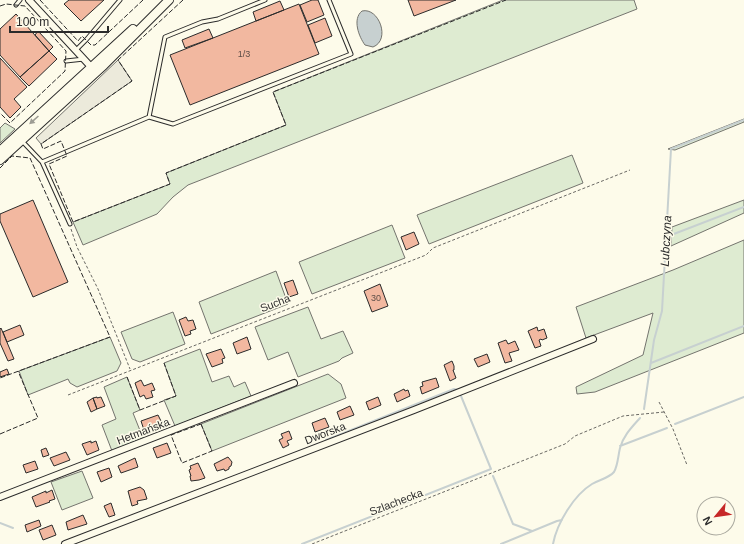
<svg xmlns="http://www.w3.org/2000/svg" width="744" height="544" font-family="Arial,sans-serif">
	<rect width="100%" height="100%" fill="#fdfbea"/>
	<path fill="#deebd1" stroke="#74746e" d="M503,0H634L637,9L188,185L173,197L157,214L83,245L73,222L170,184L166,173L286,125L273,92Z
		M744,119V122L675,150L668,149Z
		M5,123L15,129L0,143V128Z
		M572,155L583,183L429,244L417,215Z
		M744,200V213L671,246L672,227Z
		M392,225L405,258L312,294L299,262Z
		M744,240V333L595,392L577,394L576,387L643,355L653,313L586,338L576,307L673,270Z
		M276,271L288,304L211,334L199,302Z
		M308,307L321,339L343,331L353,353L342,358L339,361L298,377L288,352L268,360L255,327Z
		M173,312L185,344L140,362L132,359L121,332Z
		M110,337L121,363L117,371L77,387L70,383L68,379L28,395L19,371Z
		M200,349L212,382L229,376L234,387L245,382L251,396L175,426L164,400L176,396L164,363Z
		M328,374L341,384L346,398L212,451L201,424Z
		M127,377L140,410L133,413L143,438L112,451L102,425L116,419L104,387Z
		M82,471L93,498L62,510L51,482Z"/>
	<path fill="#eceadb" stroke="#74746e" d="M118,60L132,81L41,144L36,138Z"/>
	<path fill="#c7d0d0" stroke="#74746e" d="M362,11C379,7 391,40 373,47L365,45C359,37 352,19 362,11Z"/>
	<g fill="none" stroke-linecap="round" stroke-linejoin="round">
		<path stroke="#c7d0d0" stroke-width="2" d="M666,237L744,207
			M651,363L744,326
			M644,409L654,340L662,311L671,149L744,120
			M675,424L744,397
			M326,440L454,389L458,390
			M620,446L667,428
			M493,476L513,524L532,531
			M0,523L13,528
			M302,544L491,469L461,396
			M501,544L557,521L562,520
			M553,544C557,523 574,495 592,484C599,480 609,478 614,472C618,465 618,456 620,448C623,436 632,427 640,418"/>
	</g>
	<path fill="#f2b8a0" stroke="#2b2b2b" d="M69,0H104L81,21L64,4Z
		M312,0H318L324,15L307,22L300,5Z
		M408,0H456L414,16Z
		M280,1L284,10L256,21L253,12Z
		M299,4L319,54L190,105L170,55Z
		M16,14L49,51L20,77L0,55V29Z
		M325,18L332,36L315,43L308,25Z
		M209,29L213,38L185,48L182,40Z
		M38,31L53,47L49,51L35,35Z
		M49,51L57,59L29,86L20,77Z
		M0,58L27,87L14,99L21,107L10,118L0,107Z
		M33,200L68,282L33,297L0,221V214Z
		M414,232L419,244L406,250L401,237Z
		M293,280L298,294L289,297L284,283Z
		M380,284L388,306L372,312L364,291Z
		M186,317L188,321L193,320L196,329L190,331L191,334L185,336L179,320Z
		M20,325L24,335L7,342L3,332Z
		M537,327L538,331L544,329L547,338L542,340L541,339L539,340L541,346L535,348L528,331Z
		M1,328L14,359L8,361L0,343V329Z
		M247,337L251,349L237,354L233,343Z
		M506,340L508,344L515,341L519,350L509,353L512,361L505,363L498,343Z
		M221,349L225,358L222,359L223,363L212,367L206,354Z
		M487,354L490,362L478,367L474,359Z
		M452,361L454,366V370H453L456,378L450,381L444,365Z
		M7,369L9,374L0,377V372Z
		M436,378L439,387L422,394L420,387L423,386L422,382Z
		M141,380L144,386L152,383L155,390L151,391L153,397L146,399L144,395L140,397L135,383Z
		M404,389L405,391L408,390L410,396L397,402L394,394Z
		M97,397V398L101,397L105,406L97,409L93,398Z
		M378,397L381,405L369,410L366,402Z
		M93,398L97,409L91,412L87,402Z
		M350,406L354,415L340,420L337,412Z
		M158,415L162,423L144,430L141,421Z
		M325,418L329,427L315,432L312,423Z
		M289,431L292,439L287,441L289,445L283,448L279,440L283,438L281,434Z
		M91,441V443L96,441L99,450L87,455L82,444Z
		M167,443L171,453L157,458L153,448Z
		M46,448L49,455L43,457L41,450Z
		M66,452L70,460L54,466L50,458Z
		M228,457L232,462L231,466L229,467V469L225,471L224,469L217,471L214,464Z
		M135,458L138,467L121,473L118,466Z
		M35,461L38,469L26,473L23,465Z
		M198,463L205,478L199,480L191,481L190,476H191L189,470L191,469L190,466Z
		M109,468L112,477L101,482L97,472Z
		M140,487L144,490L147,499L137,501L138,504L132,506L128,491Z
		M52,490L55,499L49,501L50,502L36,507L32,497L46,491V493Z
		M111,503L115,515L109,517L104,506Z
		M83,515L87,524L68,530L66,522Z
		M39,520L41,526L27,532L25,525Z
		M52,525L56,535L43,540L39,530Z"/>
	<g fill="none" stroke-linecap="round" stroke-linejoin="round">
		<defs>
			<path id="service" d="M16,5L20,0
				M76,50L86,40L120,0
				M66,61L84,59
				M149,117L165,37L202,22L218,19L265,0
				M22,141L42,162L70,224
				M42,162L149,117L173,124L351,54L329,0"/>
			<path id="minor" d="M29,0L93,69
				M0,497L294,383
				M65,544L414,410L593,339"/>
			<path id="secondary" d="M0,151L133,29
				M0,160L104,65L169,0"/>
		</defs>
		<use href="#service" stroke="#2b2b2b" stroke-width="5"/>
		<use href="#minor" stroke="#2b2b2b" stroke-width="8"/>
		<use href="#secondary" stroke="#2b2b2b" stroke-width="10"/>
		<path stroke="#6a6964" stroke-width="1" stroke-dasharray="3 2" stroke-linecap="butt" d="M71,229L77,247L98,289L130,369
			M68,395L426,255L433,248L630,170
			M659,402L673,429L687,465
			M312,544L565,444L575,436L623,416L664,412"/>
		<use href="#service" stroke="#fdfbea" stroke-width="3"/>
		<use href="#minor" stroke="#fdfbea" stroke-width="6"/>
		<use href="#secondary" stroke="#fdfbea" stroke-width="8"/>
		<path stroke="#2b2b2b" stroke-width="1" stroke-dasharray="5 2" stroke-linecap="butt" d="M40,0L78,41L82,36L91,45H95L143,0
			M183,0L118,60L132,81L41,144L43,149L61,141L67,156L49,164L73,222L170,184L166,173L286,125L273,92L506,0
			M0,6L6,4L25,6L66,51L65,71L10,123L0,113
			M0,168L12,156L30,158L110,337L0,378
			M127,377L140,410L176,396L164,363
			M201,424L212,451L182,463L171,435Z
			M0,434L38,418L18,371"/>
	</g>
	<defs><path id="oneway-solid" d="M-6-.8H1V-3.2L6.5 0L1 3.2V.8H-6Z"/></defs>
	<use fill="#9e9d94" href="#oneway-solid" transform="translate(34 120) rotate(138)"/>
	<g text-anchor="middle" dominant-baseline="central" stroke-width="3" stroke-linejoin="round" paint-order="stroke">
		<g font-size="9" fill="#5d4e48">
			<text x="244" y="54">1/3</text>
			<text x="376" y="298">30</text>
		</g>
		<g font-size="11" fill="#2b2b2b" stroke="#fdfbea">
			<text transform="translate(275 303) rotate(-21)">Sucha</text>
			<text transform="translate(143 431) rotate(-21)">Hetmańska</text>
			<text transform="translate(325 433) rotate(-21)">Dworska</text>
			<text transform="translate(396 502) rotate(-21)">Szlachecka</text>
		</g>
		<g font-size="12" font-style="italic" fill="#2b2b2b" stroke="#fdfbea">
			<text transform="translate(666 241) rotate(-87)">Lubczyna</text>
		</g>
	</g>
	<g transform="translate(716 516) rotate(241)"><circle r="19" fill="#fdfbea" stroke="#a9a89e"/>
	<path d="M0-3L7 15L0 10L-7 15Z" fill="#c62828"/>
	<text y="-6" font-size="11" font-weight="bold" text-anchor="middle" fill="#2b2b2b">N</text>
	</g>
	<path d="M10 26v6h98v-6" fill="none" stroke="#2b2b2b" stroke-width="2"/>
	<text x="16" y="26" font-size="12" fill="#2b2b2b" stroke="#fdfbea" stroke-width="3" paint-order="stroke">100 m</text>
</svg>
